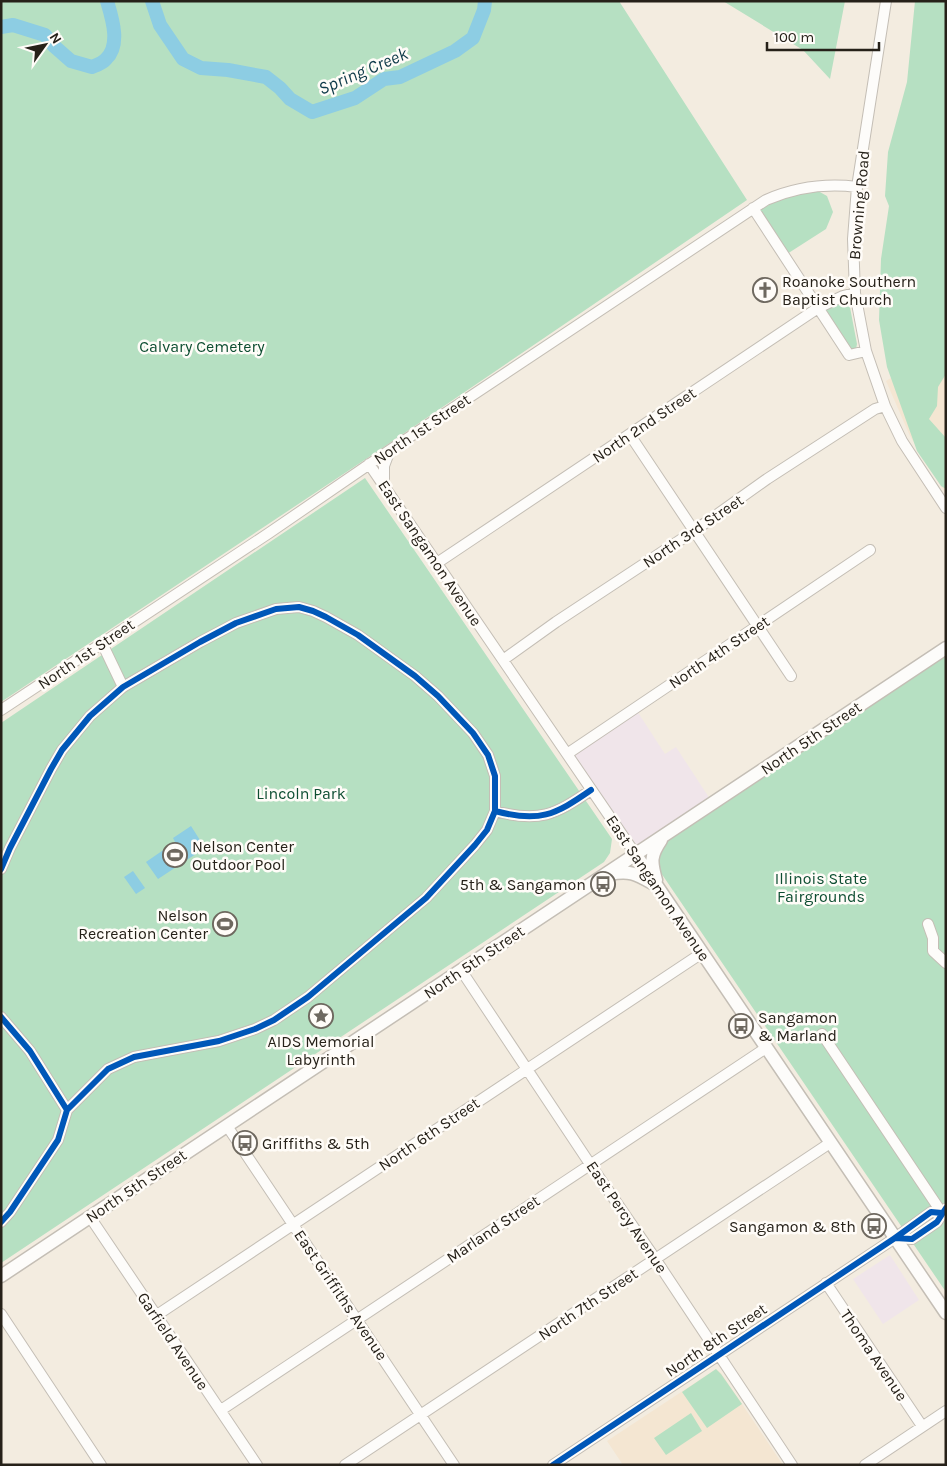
<svg xmlns="http://www.w3.org/2000/svg" width="947" height="1466" font-family="Karla,sans-serif">
	<rect width="100%" height="100%" fill="#f3ece0"/>
	<path fill="#f0e5ea" d="M637,711L665,754L676,747L710,799L638,847L572,755Z
		M890,1255L919,1300L883,1324L853,1279Z"/>
	<path fill="#f4e6d2" d="M946,342V494L910,436L886,381Z
		M716,1369L721,1373L783,1465H623L607,1441Z"/>
	<path fill="#b6e0c2" d="M1,1H619L747,200L375,453L1,702Z
		M723,1H845L830,79L803,50Z
		M915,1H946V374L938,387L937,406L929,419L946,438V489L941,486L917,451L887,367L879,320L881,259L889,206L885,196L888,152L907,82Z
		M818,191L827,196L833,212L826,229L787,254L759,210L784,197Z
		M845,301L849,302L857,344L856,349L852,350L826,314L825,308Z
		M365,478L612,839L610,853L604,862L1,1263V723Z
		M946,655V1292L659,870L656,857L664,843L675,835Z
		M716,1369L721,1374L742,1404L707,1428L682,1392Z
		M691,1413L702,1431L666,1455L654,1438Z"/>
	<path fill="#8dcde3" d="M191,826L205,848L158,879L146,862L175,842L173,838Z
		M133,871L145,888L136,894L124,877Z"/>
	<g fill="none" stroke-linecap="round" stroke-linejoin="round">
		<path stroke="#8dcde3" stroke-width="14" d="M152,1L160,25L183,59L201,68L228,70L266,77L280,88L290,99L312,112L355,98L384,79L400,77L455,51L473,38L484,10L485,1
			M1,27L13,25L45,35L54,46L71,61L92,67C97,65 103,63 106,59C121,45 112,18 107,1"/>
		<defs>
			<path id="minor" d="M886,1L857,187L853,239L855,293L866,351L885,406L902,441L946,508
				M753,208L849,355L866,351
				M630,435L791,676
				M369,464L636,855
				M384,484V466L390,450
				M437,563L818,308L843,296L855,293
				M102,643L123,687
				M503,660L556,622L694,531L767,479L875,409L885,406
				M1,710L269,533L390,450L766,200C796,187 825,183 857,187
				M567,754L870,550
				M495,811C539,823 555,815 591,790
				M1,869L10,848L51,769L62,750L90,716L123,687L200,642L236,623L276,609L299,607L313,611L326,617L358,635L415,676L438,696L473,733L488,755L495,776V811L487,830L475,845L426,898L308,997L274,1020L255,1029L219,1041L134,1057L108,1069L67,1110L58,1140L10,1212L1,1222
				M928,924L933,938V951L946,963
				M461,970L590,1164L652,1254L792,1465
				M1,1017L30,1051L67,1110
				M822,1034L942,1213
				M227,1126L454,1465
				M90,1217L257,1465
				M895,1238L912,1239L937,1222L945,1209
				M826,1283L922,1426
				M1,1314L101,1465
				M157,1315L702,953
				M221,1410L766,1048
				M345,1465L830,1143
				M553,1465L895,1238L931,1212L942,1213
				M865,1465L946,1411"/>
			<path id="major" d="M636,855L946,1313
				M610,874C630,870 636,874 654,884
				M656,880C651,862 650,856 661,840
				M1,1276L946,648"/>
		</defs>
		<use href="#minor" stroke="#c4beb5" stroke-width="12"/>
		<use href="#major" stroke="#c4beb5" stroke-width="15"/>
		<use href="#minor" stroke="#fdfcfa" stroke-width="10"/>
		<use href="#major" stroke="#fdfcfa" stroke-width="12"/>
		<defs>
			<path id="cycleway" d="M495,811C539,823 555,815 591,790
				M1,869L10,848L51,769L62,750L90,716L123,687L200,642L236,623L276,609L299,607L313,611L326,617L358,635L415,676L438,696L473,733L488,755L495,776V811L487,830L475,845L426,898L308,997L274,1020L255,1029L219,1041L134,1057L108,1069L67,1110L58,1140L10,1212L1,1222
				M1,1017L30,1051L67,1110
				M895,1238L912,1239L937,1222L946,1208
				M553,1465L895,1238L931,1212L942,1213"/>
		</defs>
		<use href="#cycleway" stroke="#fffcf8" stroke-width="9"/>
		<use href="#cycleway" stroke="#0057b8" stroke-width="6"/>
	</g>
	<defs>
		<symbol id="church-ring" viewBox="-11 -11 22 22"><circle r="9.5" fill="#fffcf8" stroke="#6e685f" stroke-width="1.5"/><path d="M-1.2-6h2.4v3.5h3.3v2.4h-3.3V6h-2.4V-.1h-3.3v-2.4h3.3Z" fill="#6e685f"/></symbol>
		<symbol id="stadium-ring" viewBox="-11 -11 22 22"><circle r="9.5" fill="#fffcf8" stroke="#6e685f" stroke-width="1.5"/><path d="M0-5a6.5 5 0 1 0 0 10a6.5 5 0 1 0 0-10ZM-3.5-1.8h7v3.6h-7Z" fill="#6e685f"/></symbol>
		<symbol id="bus-ring" viewBox="-11 -11 22 22"><circle r="9.5" fill="#fffcf8" stroke="#6e685f" stroke-width="1.5"/><path d="M-5-6H5V4H4V6H2V4H-2V6H-4V4H-5ZM-3.5-4V0h7V-4ZM-3.5 1.2v1.5H-2V1.2ZM2 1.2v1.5H3.5V1.2Z" fill="#6e685f"/></symbol>
		<symbol id="sight-ring" viewBox="-11 -11 22 22"><circle r="9.5" fill="#fffcf8" stroke="#6e685f" stroke-width="1.5"/><path d="M0-6L1.8-2.2L6-1.7L2.9 1.2L3.7 5.4L0 3.3L-3.7 5.4L-2.9 1.2L-6-1.7L-1.8-2.2Z" fill="#6e685f"/></symbol>
	</defs>
	<g fill-rule="evenodd">
		<use href="#church-ring" x="751" y="276" width="28" height="28"/>
		<use href="#stadium-ring" x="161" y="841" width="28" height="28"/>
		<use href="#bus-ring" x="589" y="870" width="28" height="28"/>
		<use href="#stadium-ring" x="211" y="910" width="28" height="28"/>
		<use href="#sight-ring" x="307" y="1002" width="28" height="28"/>
		<use href="#bus-ring" x="727" y="1012" width="28" height="28"/>
		<use href="#bus-ring" x="231" y="1129" width="28" height="28"/>
		<use href="#bus-ring" x="860" y="1212" width="28" height="28"/>
	</g>
	<g text-anchor="middle" dominant-baseline="central" stroke-width="5" stroke-linejoin="round" paint-order="stroke">
		<g font-size="16" fill="#262119" stroke="#fffcf8">
			<text transform="translate(859 205) rotate(-85)">Browning Road</text>
			<text transform="translate(644 425) rotate(-34)">North 2nd Street</text>
			<text transform="translate(422 429) rotate(-34)">North 1st Street</text>
			<text transform="translate(693 531) rotate(-34)">North 3rd Street</text>
			<text transform="translate(430 553) rotate(56)">East Sangamon Avenue</text>
			<text transform="translate(719 652) rotate(-34)">North 4th Street</text>
			<text transform="translate(86 654) rotate(-34)">North 1st Street</text>
			<text transform="translate(811 738) rotate(-34)">North 5th Street</text>
			<text transform="translate(658 888) rotate(56)">East Sangamon Avenue</text>
			<text transform="translate(474 962) rotate(-34)">North 5th Street</text>
			<text transform="translate(429 1134) rotate(-34)">North 6th Street</text>
			<text transform="translate(136 1186) rotate(-34)">North 5th Street</text>
			<text transform="translate(627 1217) rotate(56)">East Percy Avenue</text>
			<text transform="translate(493 1229) rotate(-34)">Marland Street</text>
			<text transform="translate(341 1295) rotate(56)">East Griffiths Avenue</text>
			<text transform="translate(588 1304) rotate(-34)">North 7th Street</text>
			<text transform="translate(716 1340) rotate(-34)">North 8th Street</text>
			<text transform="translate(173 1341) rotate(56)">Garfield Avenue</text>
			<text transform="translate(874 1355) rotate(56)">Thoma Avenue</text>
		</g>
		<g font-size="16" fill="#262119" stroke="#fffcf8" text-anchor="start">
			<text x="782" y="281">Roanoke Southern<tspan x="782" dy="18">Baptist Church</tspan></text>
			<text x="192" y="846">Nelson Center<tspan x="192" dy="18">Outdoor Pool</tspan></text>
			<text x="586" y="884" text-anchor="end">5th &amp; Sangamon</text>
			<text x="208" y="915" text-anchor="end">Nelson<tspan x="208" dy="18">Recreation Center</tspan></text>
			<text x="758" y="1017">Sangamon<tspan x="758" dy="18">&amp; Marland</tspan></text>
			<text x="321" y="1041" text-anchor="middle">AIDS Memorial<tspan x="321" dy="18">Labyrinth</tspan></text>
			<text x="262" y="1143">Griffiths &amp; 5th</text>
			<text x="856" y="1226" text-anchor="end">Sangamon &amp; 8th</text>
		</g>
		<g font-size="16" fill="#0e4e32" stroke="#fffcf8">
			<text x="202" y="346">Calvary Cemetery</text>
			<text x="301" y="793">Lincoln Park</text>
			<text x="821" y="878">Illinois State<tspan x="821" dy="18">Fairgrounds</tspan></text>
		</g>
		<g font-size="18" font-style="italic" fill="#0d3948" stroke="#fffcf8">
			<text transform="translate(363 71) rotate(-23)">Spring Creek</text>
		</g>
	</g>
	<rect width="947" height="1466" fill="none" stroke="#262119" stroke-width="5"/>
	<g transform="translate(45 45) rotate(57)" stroke="#fffcf8" stroke-width="4" paint-order="stroke">
	<path d="M0-4L9 19L0 12L-9 19Z" fill="#262119"/>
	<text y="-8" font-size="14" font-weight="bold" text-anchor="middle" fill="#262119">N</text>
	</g>
	<path d="M767 42v8h112v-8" fill="none" stroke="#262119" stroke-width="2.5"/>
	<text x="774" y="42" font-size="15" fill="#262119" stroke="#fffcf8" stroke-width="4" paint-order="stroke">100 m</text>
</svg>
